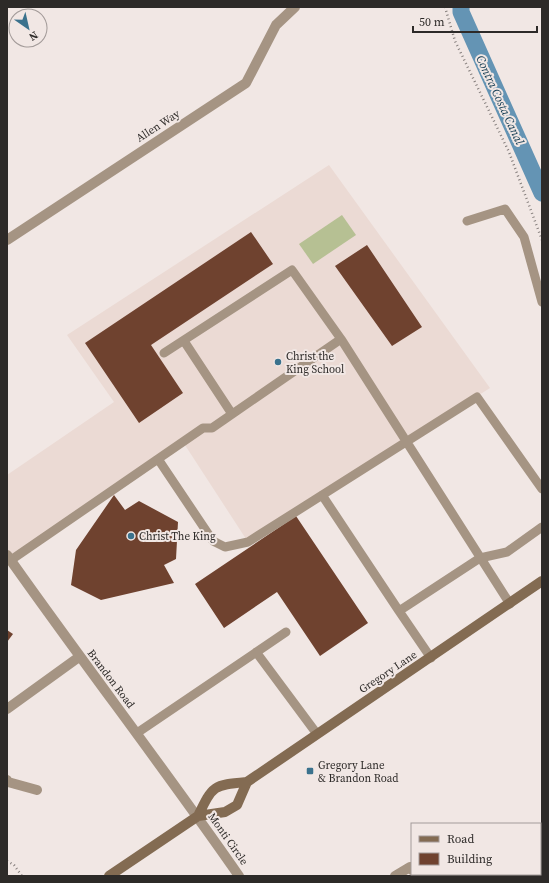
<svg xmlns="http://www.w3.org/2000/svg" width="549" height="883" font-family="'Source Serif 4',serif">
	<rect width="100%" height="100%" fill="#f1e7e4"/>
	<path fill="#ebdad4" d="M329,165L490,388L248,542L183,442L11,560L7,555V475L114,402L67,335Z"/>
	<path fill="#b6c093" d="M342,215L356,235L313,264L299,244Z"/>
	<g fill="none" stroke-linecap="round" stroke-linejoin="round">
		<path stroke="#6494b4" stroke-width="17" d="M461,7V12L542,193"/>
	</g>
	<path fill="#6f422f" d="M251,232L273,264L151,345L183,393L139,423L85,343Z
		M367,245L422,327L392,346L335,266Z
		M114,495L125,510L139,501L178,522L176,559L164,565L174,583L101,600L71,585L76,550Z
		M296,516L368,623L320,656L277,592L224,628L195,584Z
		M7,630L13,634L7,642Z"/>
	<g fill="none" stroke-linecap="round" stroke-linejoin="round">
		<path stroke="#867f7d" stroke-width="2.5" stroke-dasharray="1 3" stroke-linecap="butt" d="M445,7L455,41L509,152L542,240
			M7,861L14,865L22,876"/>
		<path stroke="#a59483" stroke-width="9" d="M467,221L505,209L524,237L542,302
			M184,341L232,414
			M164,353L292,270L341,339L510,604
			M158,459L213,541L225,547L248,542L477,397L542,489
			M322,495L399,611L480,558L507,552L542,527
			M11,560L203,428H212L341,339
			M399,611L431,658
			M256,652L317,734
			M137,733L286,632"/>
		<path stroke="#a59483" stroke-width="10" d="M7,240L246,83L276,25L295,7
			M7,555C83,663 164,768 239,876
			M7,709L79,657
			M7,780L8,782L37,790
			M395,876L410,867L412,870"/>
		<path stroke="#836b52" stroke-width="10" d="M198,816C213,785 213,785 247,782L542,581
			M109,876L198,816L225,812L237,805L247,782"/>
	</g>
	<g fill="#3b728d" stroke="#f1e7e4" stroke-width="1.5">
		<circle cx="278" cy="362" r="4"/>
		<circle cx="131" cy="536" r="4"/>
		<rect x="306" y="767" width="8" height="8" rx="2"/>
	</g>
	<g text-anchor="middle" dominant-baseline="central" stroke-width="4" stroke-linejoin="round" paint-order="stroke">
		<g font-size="11" fill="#2d2a28" stroke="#f1e7e4">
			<text transform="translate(158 126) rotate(-33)">Allen Way</text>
			<text transform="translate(388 672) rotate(-34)">Gregory Lane</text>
			<text transform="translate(111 679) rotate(53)">Brandon Road</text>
			<text transform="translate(228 839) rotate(55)">Monti Circle</text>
		</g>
		<g font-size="11" fill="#2d2a28" stroke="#f1e7e4" text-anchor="start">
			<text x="286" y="356">Christ the<tspan x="286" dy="13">King School</tspan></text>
			<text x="139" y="536">Christ The King</text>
			<text x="318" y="765">Gregory Lane<tspan x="318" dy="13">&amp; Brandon Road</tspan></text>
		</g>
		<g font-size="12" font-style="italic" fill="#123b52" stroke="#f1e7e4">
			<text transform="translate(500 100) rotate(65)">Contra Costa Canal</text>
		</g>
	</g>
	<rect width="549" height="883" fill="none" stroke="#2d2a28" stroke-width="16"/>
	<rect x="411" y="823" width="130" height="52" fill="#f1e7e4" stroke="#a39b99"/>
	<rect x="419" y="836" width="20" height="6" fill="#836b52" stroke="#a39b99"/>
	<text x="447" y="843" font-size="12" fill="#2d2a28">Road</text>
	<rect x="419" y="853" width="20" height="12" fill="#6f422f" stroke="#a39b99"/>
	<text x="447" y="863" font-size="12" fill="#2d2a28">Building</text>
	<g transform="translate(28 28) rotate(146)"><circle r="19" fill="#f1e7e4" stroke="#a39b99"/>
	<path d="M0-3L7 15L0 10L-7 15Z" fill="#3b728d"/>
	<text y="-6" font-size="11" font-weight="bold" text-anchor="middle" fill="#2d2a28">N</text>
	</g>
	<path d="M413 26v6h124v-6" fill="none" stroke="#2d2a28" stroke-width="2"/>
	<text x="419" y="26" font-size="12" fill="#2d2a28" stroke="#f1e7e4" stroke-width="3" paint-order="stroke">50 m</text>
</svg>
